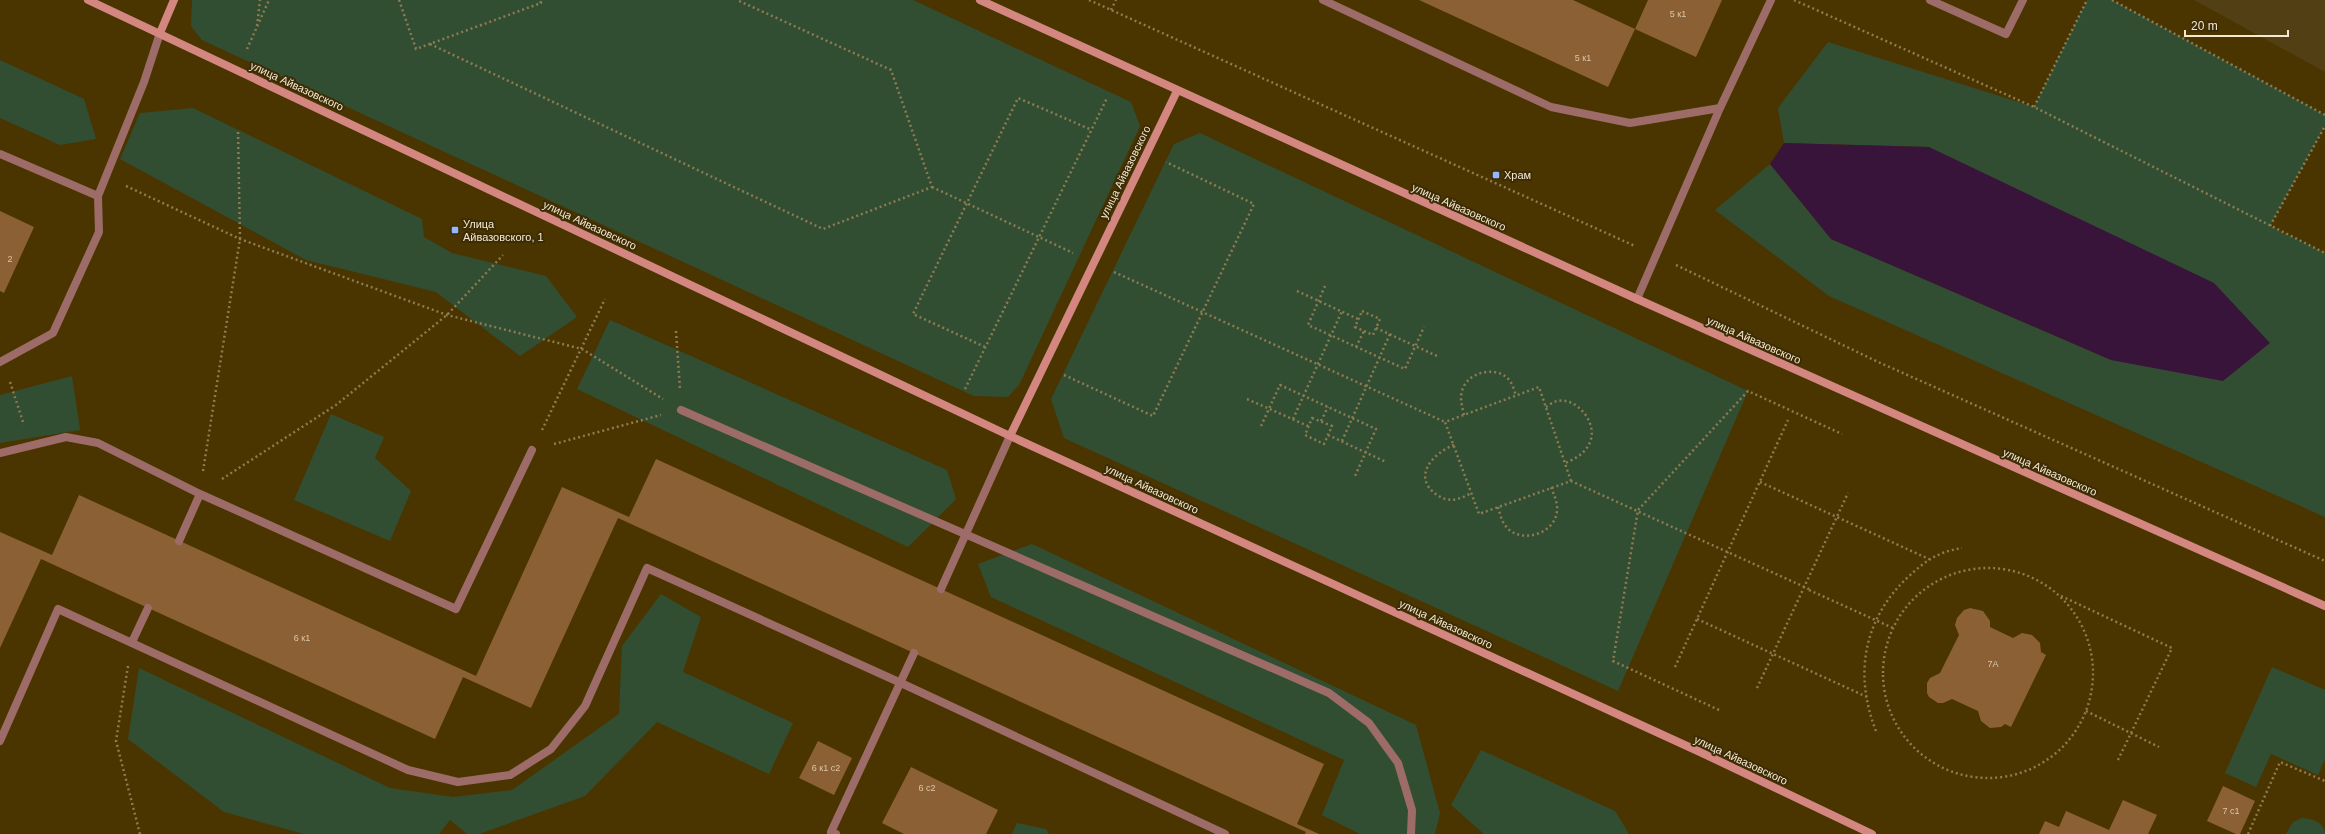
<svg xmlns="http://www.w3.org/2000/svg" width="2325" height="834" font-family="Helvetica,sans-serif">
	<rect width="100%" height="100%" fill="#4a3500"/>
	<path fill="#523f14" d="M2194,0H2325V72Z"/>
	<path fill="#324e32" d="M192,0H913L1131,102L1140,126L1019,385L1008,397L974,396L202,40L191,26Z
		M2087,0H2112L2325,115V126L2270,226L2325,253V517L1829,296L1715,210L1770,164L1831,239L2111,360L1929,147L1784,143L1778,108L1828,42L2034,107Z
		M0,60L84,99L96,139L60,145L0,118Z
		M193,108L422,219L424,237L452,253L546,276L577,317L520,356L436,292L306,260L120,159L140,113Z
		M1200,133L1748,391L1618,691L1064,438L1051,399L1174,144Z
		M610,320L947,470L956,499L908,547L577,389Z
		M72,376L80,430L0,443V395Z
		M331,414L384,437L375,458L411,491L390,541L294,500Z
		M1032,544L1416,725L1440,813L1435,834H1360L1322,815L1344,760L991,597L978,564Z
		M661,594L701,617L683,672L793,723L769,774L657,722L585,796L479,834H467L450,820L439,834H304L224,812L128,739L139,668L390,788L453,797L512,790L619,714L622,646Z
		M2272,667L2325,690V759L2318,775L2271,754L2256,787L2225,773Z
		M1481,750L1615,811L1629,834H1484L1451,805Z
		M2302,818C2313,819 2324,822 2325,834H2286L2293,822Z
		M1017,823L1046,829L1049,834H1012Z"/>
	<path fill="#38143b" d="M1784,143L1929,147L2214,283L2270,343L2223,381L2111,360L1831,239L1770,164Z"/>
	<path fill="#8c6035" d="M1419,0H1573L1635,29L1608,87Z
		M1648,0H1722L1696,57L1635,29Z
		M0,211L34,227L4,293L0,291Z
		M656,459L1324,764L1297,824L1319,834H1305L1306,832L618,518L531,708L463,677L435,739L41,559L0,648V532L52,555L79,495L476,676L562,487L629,517Z
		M1970,608L1983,611L1990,621V627L2013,638L2022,633L2032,635L2040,643L2041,652L2046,655L2011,727L2005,724L2001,727L1990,728L1981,721L1978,711L1952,699L1943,703H1938L1929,697L1927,693V683L1930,678L1940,673L1959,635L1955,625L1957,618L1964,610Z
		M818,741L852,758L834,795L799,778Z
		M911,767L998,810L986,834H904L882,823Z
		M2223,786L2255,801L2240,834H2236L2207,821Z
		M2123,800L2157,815L2148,834H2039L2045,821L2059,827L2066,811L2109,830Z"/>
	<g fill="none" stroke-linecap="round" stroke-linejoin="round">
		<path stroke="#8d7b52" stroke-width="2.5" stroke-dasharray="2 3" stroke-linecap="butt" d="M399,0L416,49L541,3L540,0
			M1089,0L1635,246
			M1794,0L2034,107L2325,253
			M2112,0L2325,115
			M1111,10L1116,0
			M257,26L260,0
			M430,44L823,229L932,187L891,70L737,0
			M247,49L269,0
			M2034,107L2087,0
			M126,186L240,239L447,315L582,349L663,399
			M932,187L1073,253
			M2270,226L2325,126
			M1676,265L1876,361L2325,561
			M1114,272L1445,422
			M1325,286L1308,325L1405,369L1424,327
			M1297,291L1358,319
			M1362,311L1380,319L1373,335L1355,327Z
			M1376,328L1437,356
			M676,331L680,389
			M985,347L913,314L1018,98L1092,130
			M1356,347L1364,331
			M1064,375L1153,416L1254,204L1166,162
			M10,382L24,425
			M965,389L1107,98
			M1247,399L1308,426
			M1546,407C1549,405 1553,402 1557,401C1577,397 1598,423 1590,442C1586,453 1575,459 1565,463
			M1464,415C1462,406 1459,397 1463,388C1470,371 1498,365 1510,381C1513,385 1514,391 1516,395
			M1312,418L1332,426L1324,444L1305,435Z
			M1293,419L1342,311
			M1321,421L1328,407
			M1261,426L1280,385L1376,429L1355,476
			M542,430L605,299
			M1328,435L1386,462
			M1342,441L1390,334
			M554,444L661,415
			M1454,445C1433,453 1411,477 1437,495C1443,499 1450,501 1457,499C1462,498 1467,495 1472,493
			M203,471L240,239L238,130
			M222,479L336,405L447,315L503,255
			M1571,481L1539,387L1445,422L1479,514L1571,481L1809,589
			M1760,482L1929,559
			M1498,507C1500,513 1501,520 1505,525C1518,545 1555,535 1557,511C1558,503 1554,495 1551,487
			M1883 673a105 105 0 1 1 210 0a105 105 0 1 1-210 0Z
			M1809,590L1893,628
			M2061,596L2172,648L2117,762
			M1697,619L1867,697
			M128,666L116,741L140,834
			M1675,667L1788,420
			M1757,688L1848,493
			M1719,710L1613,661L1638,510L1748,391L1842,434
			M2086,711L2159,747
			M1876,731C1854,675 1863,620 1907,578C1926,560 1938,552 1962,548
			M2248,834L2280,762L2325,781"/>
		<path stroke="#9d6c68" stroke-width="8" d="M1323,0L1551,107L1630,123L1720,108
			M1930,0L2006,34L2023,0
			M0,154L98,196
			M1637,299L1720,108L1771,0
			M0,362L53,333L99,232L98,196L144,82L160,33
			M681,410L1329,693L1369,723L1398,763L1412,810L1411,834
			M0,453L66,437L98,443L200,494L456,609L532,450
			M179,541L200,494
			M941,589L1010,436
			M132,642L148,608
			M0,741L58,609L408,770L458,782L510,775L551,749L585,706L647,568L901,683L1225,834
			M836,834L831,832L914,653"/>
		<path stroke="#d48781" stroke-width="8" d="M88,0L1010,436L1700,752L1872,834
			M980,0L1637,299L2325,606
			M160,33L174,0
			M1010,436L1177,91"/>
	</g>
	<g fill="#94b7fd" stroke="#3c2c06" stroke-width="1.5">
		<rect x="1492" y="171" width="8" height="8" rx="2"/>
		<rect x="451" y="226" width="8" height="8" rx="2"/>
	</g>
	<g text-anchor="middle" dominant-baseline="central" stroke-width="4" stroke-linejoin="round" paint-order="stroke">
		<g font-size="9" fill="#dbc6a9">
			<text x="1678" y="14">5 к1</text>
			<text x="1583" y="58">5 к1</text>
			<text x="10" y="259">2</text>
			<text x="302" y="638">6 к1</text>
			<text x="1993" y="664">7А</text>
			<text x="826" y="768">6 к1 с2</text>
			<text x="927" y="788">6 с2</text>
			<text x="2231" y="811">7 с1</text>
		</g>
		<g font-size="11" fill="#f5e8d0" stroke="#3c2c06">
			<text transform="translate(297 86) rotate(25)">улица Айвазовского</text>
			<text transform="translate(1125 172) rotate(-64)">улица Айвазовского</text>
			<text transform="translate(1459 207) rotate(24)">улица Айвазовского</text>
			<text transform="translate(590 225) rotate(25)">улица Айвазовского</text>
			<text transform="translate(1754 340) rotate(24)">улица Айвазовского</text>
			<text transform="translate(2050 472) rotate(24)">улица Айвазовского</text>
			<text transform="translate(1152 489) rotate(25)">улица Айвазовского</text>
			<text transform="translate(1446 624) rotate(25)">улица Айвазовского</text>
			<text transform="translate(1741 760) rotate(25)">улица Айвазовского</text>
		</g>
		<g font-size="11" fill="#f5e8d0" stroke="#3c2c06" text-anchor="start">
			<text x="1504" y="175">Храм</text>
			<text x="463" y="224">Улица<tspan x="463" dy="13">Айвазовского, 1</tspan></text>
		</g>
	</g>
	<path d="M2185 30v6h103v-6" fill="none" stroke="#f5e8d0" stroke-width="2"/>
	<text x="2191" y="30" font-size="12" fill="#f5e8d0" stroke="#3c2c06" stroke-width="3" paint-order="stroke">20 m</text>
</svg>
